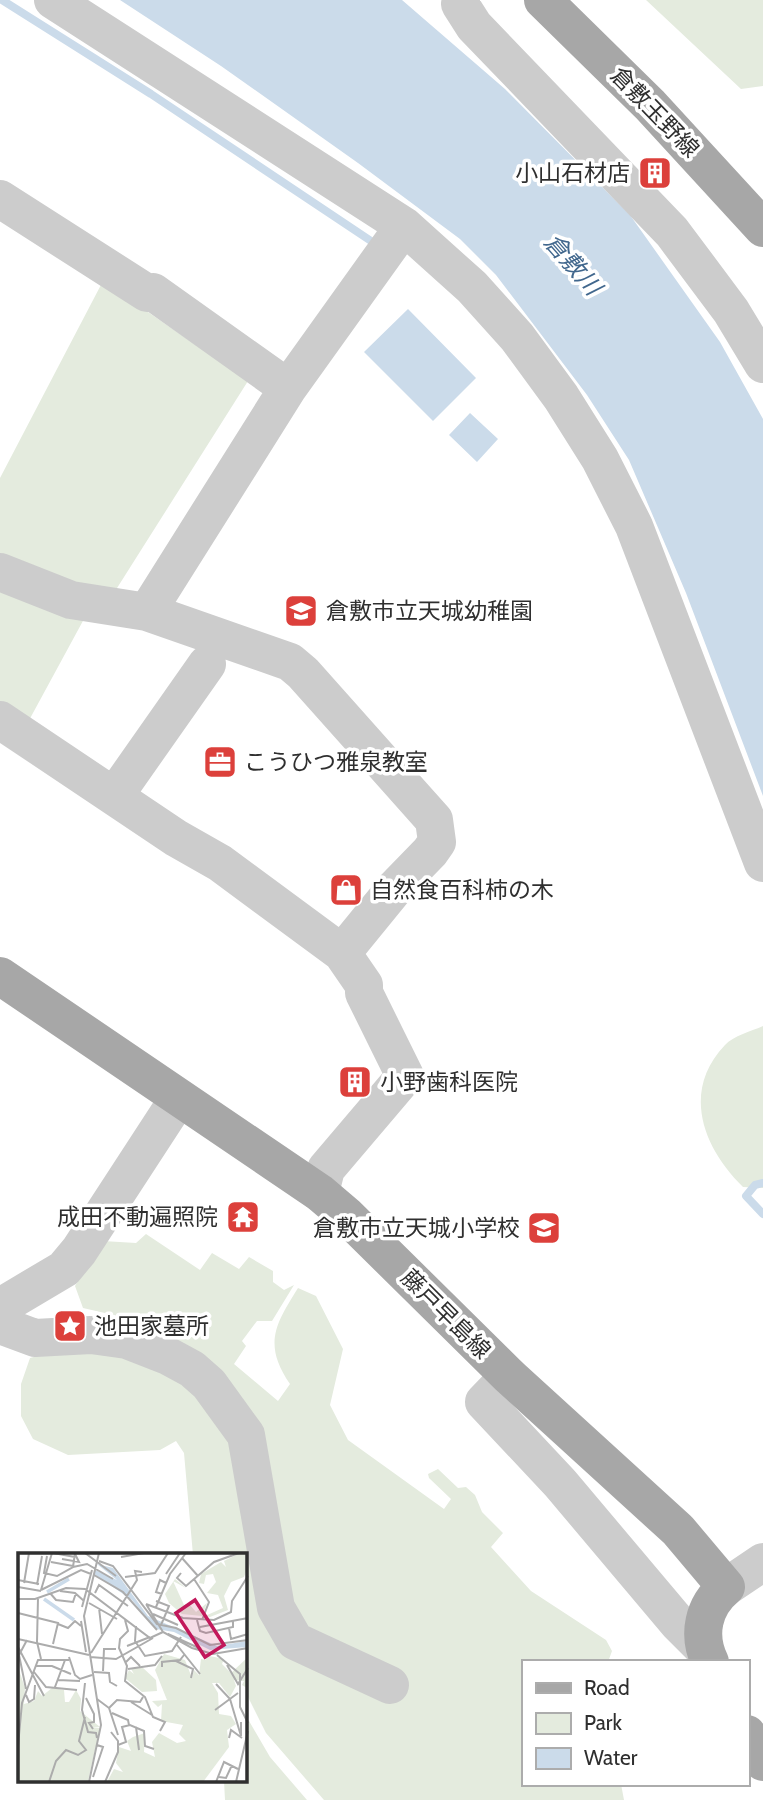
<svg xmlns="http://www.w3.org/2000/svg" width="763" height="1800" font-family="Cabin,'Noto Sans JP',sans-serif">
	<rect width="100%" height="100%" fill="#fff"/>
	<path fill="#e4ebde" d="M646,0H763V86L741,89Z
		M103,281L248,381L112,596L0,564V478Z
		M0,589L84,619L27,724L0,709Z
		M763,1026V1188L743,1187C703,1148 681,1091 725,1045C733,1036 752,1031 763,1026Z
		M146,1234L200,1270L212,1253L239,1269L249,1257L273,1271V1282L284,1290L294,1285L272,1321H257L242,1341L246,1346L234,1364L278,1401L290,1384C263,1344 275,1325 298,1288L316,1296L343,1349L330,1405L348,1440L444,1509L451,1499L429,1478L428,1474L438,1469L458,1488L466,1487L475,1495L482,1512L503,1533L491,1547L531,1591L606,1640L612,1651L608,1662H523V1784H621L624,1800H324L266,1733L245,1691V1555H193L184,1453L176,1441L160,1450L68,1455L33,1439L21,1416V1384L30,1358L91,1341L126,1348L174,1365L195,1377L206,1389L239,1438L268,1610L285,1650L282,1604L268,1504L250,1429L206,1371L153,1324L83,1308L75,1286L103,1241L136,1243Z
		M245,1714L270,1757L307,1800H225L224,1781H245Z"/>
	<path fill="#cbdbea" d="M120,0H402L505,89L630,215L720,342L763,419V796L686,593L629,460L587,395L496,275L460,239L358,163L221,66Z
		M408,309L476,378L433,421L364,352Z
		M470,413L498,439L477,462L449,435Z"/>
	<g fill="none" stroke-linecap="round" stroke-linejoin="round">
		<path stroke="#cbdbea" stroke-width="8" d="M2,0L151,94L377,245
			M763,1183L755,1185L746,1196L763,1214"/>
		<path stroke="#ccc" stroke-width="38" d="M53,0L404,226L472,287L517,337L561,397L600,459L634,526L763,863
			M461,0L460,4L474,26L672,232L731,311L763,364
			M0,199L147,293L153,292L288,388
			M0,572L71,600L147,612L290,662L303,673L434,820L437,842L430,852L395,888L342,953
			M147,612L288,388L404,226
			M0,720L176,838L220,863L342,953L364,985V993L405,1076L326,1169L320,1193
			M115,795L207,664
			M0,1307L64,1269L79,1251L178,1099
			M0,1325L35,1338L91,1335L127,1340L168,1356L192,1369L209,1384L246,1435L276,1608L295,1641L390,1685
			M509,1376L484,1402L560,1483L678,1623L704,1649
			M726,1587L763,1562"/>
		<path stroke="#a7a7a7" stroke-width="38" d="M543,0L650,105L763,228
			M0,976L320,1193L347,1216L509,1376L678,1530L726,1587C703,1606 697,1635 710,1662
			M747,1734L763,1762"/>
	</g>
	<defs>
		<symbol id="building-square" viewBox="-11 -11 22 22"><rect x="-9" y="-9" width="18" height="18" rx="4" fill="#dc403b" stroke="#fff"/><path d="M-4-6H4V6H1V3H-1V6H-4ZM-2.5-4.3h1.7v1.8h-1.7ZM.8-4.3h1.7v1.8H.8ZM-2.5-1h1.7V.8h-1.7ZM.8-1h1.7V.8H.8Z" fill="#fff"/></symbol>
		<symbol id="school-square" viewBox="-11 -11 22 22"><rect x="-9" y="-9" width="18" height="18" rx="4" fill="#dc403b" stroke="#fff"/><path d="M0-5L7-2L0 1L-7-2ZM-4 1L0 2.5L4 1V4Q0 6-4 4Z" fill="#fff"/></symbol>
		<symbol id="office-square" viewBox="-11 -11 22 22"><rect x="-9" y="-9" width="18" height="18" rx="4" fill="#dc403b" stroke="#fff"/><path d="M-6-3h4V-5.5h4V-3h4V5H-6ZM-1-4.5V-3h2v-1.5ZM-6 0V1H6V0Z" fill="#fff"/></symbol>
		<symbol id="shop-square" viewBox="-11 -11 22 22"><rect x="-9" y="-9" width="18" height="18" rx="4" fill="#dc403b" stroke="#fff"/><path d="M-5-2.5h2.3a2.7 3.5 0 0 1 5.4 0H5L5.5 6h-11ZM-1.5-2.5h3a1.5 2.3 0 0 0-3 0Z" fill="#fff"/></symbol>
		<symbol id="temple-square" viewBox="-11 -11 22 22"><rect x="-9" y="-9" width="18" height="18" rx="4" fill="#dc403b" stroke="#fff"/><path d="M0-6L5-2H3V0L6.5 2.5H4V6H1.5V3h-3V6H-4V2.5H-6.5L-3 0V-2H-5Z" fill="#fff"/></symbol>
		<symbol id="sight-square" viewBox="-11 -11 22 22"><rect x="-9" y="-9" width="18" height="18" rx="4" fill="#dc403b" stroke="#fff"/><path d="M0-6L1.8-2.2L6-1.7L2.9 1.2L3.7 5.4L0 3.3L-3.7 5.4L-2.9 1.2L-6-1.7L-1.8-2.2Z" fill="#fff"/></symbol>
	</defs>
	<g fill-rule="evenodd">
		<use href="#building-square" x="636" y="154" width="38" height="38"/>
		<use href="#school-square" x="282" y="592" width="38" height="38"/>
		<use href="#office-square" x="201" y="743" width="38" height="38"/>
		<use href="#shop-square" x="327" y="871" width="38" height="38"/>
		<use href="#building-square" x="336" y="1063" width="38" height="38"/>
		<use href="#temple-square" x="224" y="1198" width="38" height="38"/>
		<use href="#school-square" x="525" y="1209" width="38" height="38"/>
		<use href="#sight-square" x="51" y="1307" width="38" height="38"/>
	</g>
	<g text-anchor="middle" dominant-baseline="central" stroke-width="7" stroke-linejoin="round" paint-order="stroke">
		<g font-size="23" fill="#2f2f2f" stroke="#fff">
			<text transform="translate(655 112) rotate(46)">倉敷玉野線</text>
			<text transform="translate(446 1314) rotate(45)">藤戸早島線</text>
		</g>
		<g font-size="23" fill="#2f2f2f" stroke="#fff" text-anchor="start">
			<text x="630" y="173" text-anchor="end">小山石材店</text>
			<text x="326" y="611">倉敷市立天城幼稚園</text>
			<text x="244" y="762">こうひつ雅泉教室</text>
			<text x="370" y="890">自然食百科柿の木</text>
			<text x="380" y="1082">小野歯科医院</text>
			<text x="218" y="1217" text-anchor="end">成田不動遍照院</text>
			<text x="520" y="1228" text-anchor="end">倉敷市立天城小学校</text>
			<text x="94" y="1326">池田家墓所</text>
		</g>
		<g font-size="24" font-style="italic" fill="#41678d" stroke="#fff">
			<text transform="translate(573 264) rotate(49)">倉敷川</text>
		</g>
	</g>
	<g transform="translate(18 1553)">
		<rect width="229" height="229" fill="#fff"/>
		<path d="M222,0H228L229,16L226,24L213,29L206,43L210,57L192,64L187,63L205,55L200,42L189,40L198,29L195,21L188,22L186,31L181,30L183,21L203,9L208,14L206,8ZM157,26L168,35L155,28L166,52L171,51L178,59L189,50L184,63L164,61L151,50L147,41ZM146,101L167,107L174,125L176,117L181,122L183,106L188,107L182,101L206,106L204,111L213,120L229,105V135L224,132L226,128L216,127L218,133L212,144L201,130H194L200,140L201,161L213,163L218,171L209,177L211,194L185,229H89L96,216L105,219L98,210L101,194L113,198L109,188L115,184L127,180L126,199L137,204L134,189L141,180L159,190L168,188L161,181L165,172L143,168L144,151L140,154L134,148L149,147L137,117ZM0,114L7,135L6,151L16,148L20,138L24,143L34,135L46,137L47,149H51L58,137L63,146L62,158L82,174L73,175H82L70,228L0,229ZM124,114L138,127L139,138L124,139L107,125L111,117L116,121L113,116Z" fill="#e4ebde"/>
		<path d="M79,11L95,15L130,63L199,93L229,88V94L192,97L156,79L138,76L114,47L76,21L77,17L99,27Z" fill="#cbdbea"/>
		<path fill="none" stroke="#cbdbea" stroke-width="3.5" d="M29,39L51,26M26,46L56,67"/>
		<path fill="none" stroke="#acacac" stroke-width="2" d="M35,0L57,4M67,0L98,23M29,3L26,20L39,23L55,14L57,0M103,4L126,0M164,5L180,23M44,6L61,9L57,1M81,8L95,13L139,71L158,75L192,92L230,87M33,9L55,13M55,14L69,11L95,26M163,20L159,25L168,33L196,9L221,0M148,21L162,0M76,22L105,39L139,77M107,24L137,20L150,0M176,26L191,49L184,67M0,27L21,31M6,30L11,0M19,32L24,3M0,34L23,38M23,37L63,17L73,21M23,37L34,0M42,38L57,40L66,48M32,40L38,47L55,49L58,40M77,40L81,32L110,53M144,41L138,39L142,27L148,30M20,45L19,89L23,106M0,46H17L48,35L67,36L132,85L145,79M138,48L151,53L143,72M71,50L99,66M128,51L165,65L196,67L213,59L214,48L230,23M128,51L145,79L174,95L195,101L230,95M64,54L74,17M138,54L152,21L168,0M81,55L84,81M0,60L40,70L35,91M135,61L160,72M107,67L110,78L102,86L101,95L109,113L107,128L127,144L135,164L147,169L142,178M179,67L182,78L188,80L215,74V68M63,68L68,99M40,71L50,75L57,68L63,73M118,73L117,88L127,103L154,98L163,84M182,74L230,65M211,75L213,86L230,81M150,81L183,96M0,86L71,102M159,92L182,121M109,93L132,84M0,94L26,143M73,100L119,27L117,18L124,19M199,102L222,121V154L230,170M51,104L57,122L62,126L74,122M72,104L98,106L135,85M158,108L175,116L173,125M107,110L113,104L122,113M209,112L220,131L230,115M18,113H34L53,121M144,114V109L162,107L166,102M110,116L137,112L144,103M85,118L86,96H98M16,119L28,134L59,137M76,119L91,120L92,129L99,133M40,127L62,128M67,130L64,157L70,179L78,180L79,185M198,131L212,146L223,183V169M37,134L47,107M8,136L1,102L9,87M8,142L11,149L16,146L17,132M68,145L76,161V169L71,170L75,176M79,146L91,155L100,182M113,149L134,162M91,155L99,147L122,149L125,144M197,157L220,140M94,160L110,167L111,172M118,174L121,197M211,185L213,177L224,185M100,192L108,189L104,174L112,172L126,178L127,193L136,196M0,193L4,150L20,107H51M75,224L85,194L79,192M201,224L208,225L214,212M31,229L38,208L48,197L60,202L68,197L61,188L67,164M71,229L83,172L66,63L81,0M87,229L100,199V188L93,179M198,229L206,209L220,216M218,229L230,178"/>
		<path fill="#c2185b" fill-opacity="0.15" stroke="#c2185b" stroke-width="3.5" d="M177,47L206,92L187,104L158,60Z"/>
		<rect width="229" height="229" fill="none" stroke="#2f2f2f" stroke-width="3.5"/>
	</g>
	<rect x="522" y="1660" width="228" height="126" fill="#ffffff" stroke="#acacac" stroke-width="2"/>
	<rect x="536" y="1683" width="35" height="10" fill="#a7a7a7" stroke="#acacac" stroke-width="2"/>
	<text x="584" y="1695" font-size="21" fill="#2f2f2f">Road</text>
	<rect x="536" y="1713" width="35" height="21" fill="#e4ebde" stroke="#acacac" stroke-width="2"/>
	<text x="584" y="1730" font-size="21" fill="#2f2f2f">Park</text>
	<rect x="536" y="1748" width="35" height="21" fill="#cbdbea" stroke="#acacac" stroke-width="2"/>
	<text x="584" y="1765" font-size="21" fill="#2f2f2f">Water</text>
</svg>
